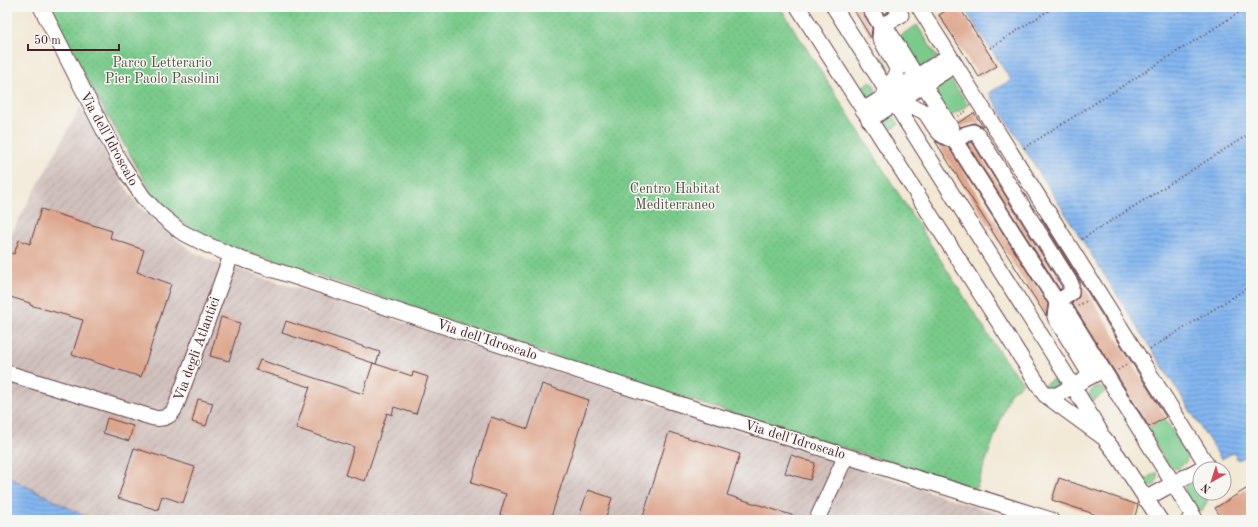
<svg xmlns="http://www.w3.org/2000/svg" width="1258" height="527" font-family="'Old Standard TT',serif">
	<defs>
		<pattern id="industrial-furrows" width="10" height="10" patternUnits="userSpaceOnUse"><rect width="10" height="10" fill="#d0c0bc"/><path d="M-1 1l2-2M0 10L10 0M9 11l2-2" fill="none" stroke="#b4a5a2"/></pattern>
		<pattern id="park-dots" width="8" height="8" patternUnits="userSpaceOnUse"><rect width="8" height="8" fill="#79ca8b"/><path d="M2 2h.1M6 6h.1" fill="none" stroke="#6aad78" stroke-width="1.8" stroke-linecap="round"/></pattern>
		<pattern id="water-rules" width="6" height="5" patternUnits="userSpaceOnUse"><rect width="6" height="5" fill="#83b6f0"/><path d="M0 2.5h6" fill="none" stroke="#6d93c3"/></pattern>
	</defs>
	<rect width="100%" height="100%" fill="#f6f6f2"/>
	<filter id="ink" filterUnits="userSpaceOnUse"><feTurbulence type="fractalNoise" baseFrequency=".025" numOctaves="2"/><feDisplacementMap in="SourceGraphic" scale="8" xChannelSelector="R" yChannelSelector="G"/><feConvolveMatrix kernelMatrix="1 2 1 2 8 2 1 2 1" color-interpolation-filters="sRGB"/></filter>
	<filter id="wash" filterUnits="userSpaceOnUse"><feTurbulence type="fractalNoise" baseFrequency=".012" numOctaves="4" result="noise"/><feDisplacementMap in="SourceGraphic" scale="16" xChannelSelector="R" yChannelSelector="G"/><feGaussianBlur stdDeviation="0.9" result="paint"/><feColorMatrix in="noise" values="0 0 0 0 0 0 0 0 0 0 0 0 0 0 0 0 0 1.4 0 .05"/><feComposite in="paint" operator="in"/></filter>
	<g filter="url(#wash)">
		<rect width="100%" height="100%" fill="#f2e8d4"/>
		<path fill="url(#industrial-furrows)" d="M81,106L113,169L138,205L164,230L192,251L212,261L1017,520H388L376,516L374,520H92L7,476V233L11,234Z"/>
		<path fill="#79ca8b" stroke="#62745b" d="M917,25L937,57L918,69L898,37Z
			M883,57L889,68L885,76L874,63Z
			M947,74L968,105L949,117L928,85Z
			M871,81L875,87V96L865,102L854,92Z
			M887,113L895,118L899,124L883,135L877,119Z
			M1058,376L1059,383L1056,388L1041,387Z
			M1095,387H1100L1107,391L1089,403L1088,395Z
			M1164,418L1188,453L1186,462L1178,469L1169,467L1146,430Z
			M1157,472L1158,478L1155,485L1147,488L1138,483Z
			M1195,478L1200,479V493L1213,494L1209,497L1202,512L1193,509L1184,492L1186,484Z"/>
		<path fill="url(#park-dots)" stroke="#62745b" d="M50,7H780L1001,355L1023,383L1010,393L976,489L588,368L267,258L234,250L194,232L156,200L87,80Z"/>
		<path fill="url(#water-rules)" stroke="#666a8e" d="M963,7H1251V464L1247,456L1238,460L1233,453L1221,459L989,93L1011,80Z
			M7,476L92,520H7Z"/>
		<g id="blocks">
			<path fill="#dda68d" d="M852,7H860L872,28L871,38Z
				M880,7H887L888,12L884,14Z
				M952,7H959L997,66L979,77L939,15Z
				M974,113L983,127L974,123L960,127L958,123Z
				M935,141L949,148L1048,304L1046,316Z
				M972,142L1062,287L1060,290L967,144Z
				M41,209L112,231L110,238L144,250L137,272L171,284L141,377L72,355L83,320L30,305V303L7,296V251L14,254L19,240L30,244Z
				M1041,218L1166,417L1149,427L1072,303L1079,297V280Z
				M221,317L240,323L229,361L210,356Z
				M286,321L380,352L376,364L282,333Z
				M260,360L363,394L373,363L412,376L413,372L428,377L416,414L394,407L392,415L387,413L365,481L345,475L354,447L296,428L310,387L256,370Z
				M542,384L589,400L550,520H516L500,515L506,494L471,483L491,417L528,429Z
				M198,399L213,403L206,426L192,422Z
				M107,418L133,426L129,441L103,433Z
				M669,432L740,454L727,495L801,518V520H642Z
				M134,448L195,467L183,503L162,496L158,510L118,498Z
				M791,455L815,463L810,480L785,473Z
				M1059,478L1138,505L1134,520H1112L1052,500Z
				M1246,489L1251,496V520H1223L1215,508Z
				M588,490L612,498L605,520H578Z"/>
		</g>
	</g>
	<g filter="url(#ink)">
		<use href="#blocks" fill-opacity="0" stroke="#633d44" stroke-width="1"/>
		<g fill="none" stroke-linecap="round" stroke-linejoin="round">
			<defs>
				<path id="minor" d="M41,7L120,162L143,197L156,211L180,231L205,244L241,259L660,398L1051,520
					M798,7L1045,395L1104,438L1118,456L1160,520
					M834,7L1073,386L1103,370L1194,517L1189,520
					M869,7L881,26L880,38L898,70L894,79L884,87
					M919,7L1207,465L1145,499
					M881,26L901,15L896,7
					M889,32L916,76
					M924,85L951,128
					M863,110L949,56
					M901,113L911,107C932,110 928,124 941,134C944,137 951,139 955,141L1057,302L1055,317L1091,376
					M869,120L955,65
					M955,141L966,134L973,132L978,135L1071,284V293L1057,302
					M1066,310L1103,370
					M7,373L154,418C164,420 172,416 176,406L231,256
					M1045,395H1057L1073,386L1100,431
					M818,517L846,456"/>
			</defs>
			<use href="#minor" stroke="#633d44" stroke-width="17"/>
			<path stroke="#633d44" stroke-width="2" stroke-dasharray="1 3" stroke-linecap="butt" d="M990,48L1054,7
				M958,116L968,110
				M1024,148L1248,7
				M1082,239L1251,133
				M1078,306L1088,300
				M1150,349L1251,286
				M1118,370L1128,364
				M1224,471L1227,476L1224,478"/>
			<use href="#minor" stroke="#fff" stroke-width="15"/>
		</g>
	</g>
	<g text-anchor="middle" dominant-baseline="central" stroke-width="3" stroke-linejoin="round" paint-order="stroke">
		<g font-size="14" fill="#585248" stroke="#f6f6f2">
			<text x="162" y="63">Parco Letterario<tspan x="162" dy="16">Pier Paolo Pasolini</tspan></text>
			<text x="675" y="189">Centro Habitat<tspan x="675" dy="16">Mediterraneo</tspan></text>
		</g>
		<g font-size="14" fill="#4a1f2b" stroke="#f6f6f2">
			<text transform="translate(109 139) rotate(61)">Via dell'Idroscalo</text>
			<text transform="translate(487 340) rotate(18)">Via dell'Idroscalo</text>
			<text transform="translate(197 349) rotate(-70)">Via degli Atlantici</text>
			<text transform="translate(795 440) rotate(17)">Via dell'Idroscalo</text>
		</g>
	</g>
	<rect width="1258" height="527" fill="none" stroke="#f6f6f2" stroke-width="24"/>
	<g transform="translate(1212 481) rotate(219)"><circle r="19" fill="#f6f6f2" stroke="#b1a0a2"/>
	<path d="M0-3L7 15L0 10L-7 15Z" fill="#d1495b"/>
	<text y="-6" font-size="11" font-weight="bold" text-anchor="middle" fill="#4a1f2b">N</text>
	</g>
	<path d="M28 44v6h91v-6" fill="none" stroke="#4a1f2b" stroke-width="2"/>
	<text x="34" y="44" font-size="12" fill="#4a1f2b" stroke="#f6f6f2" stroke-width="3" paint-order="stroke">50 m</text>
</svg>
